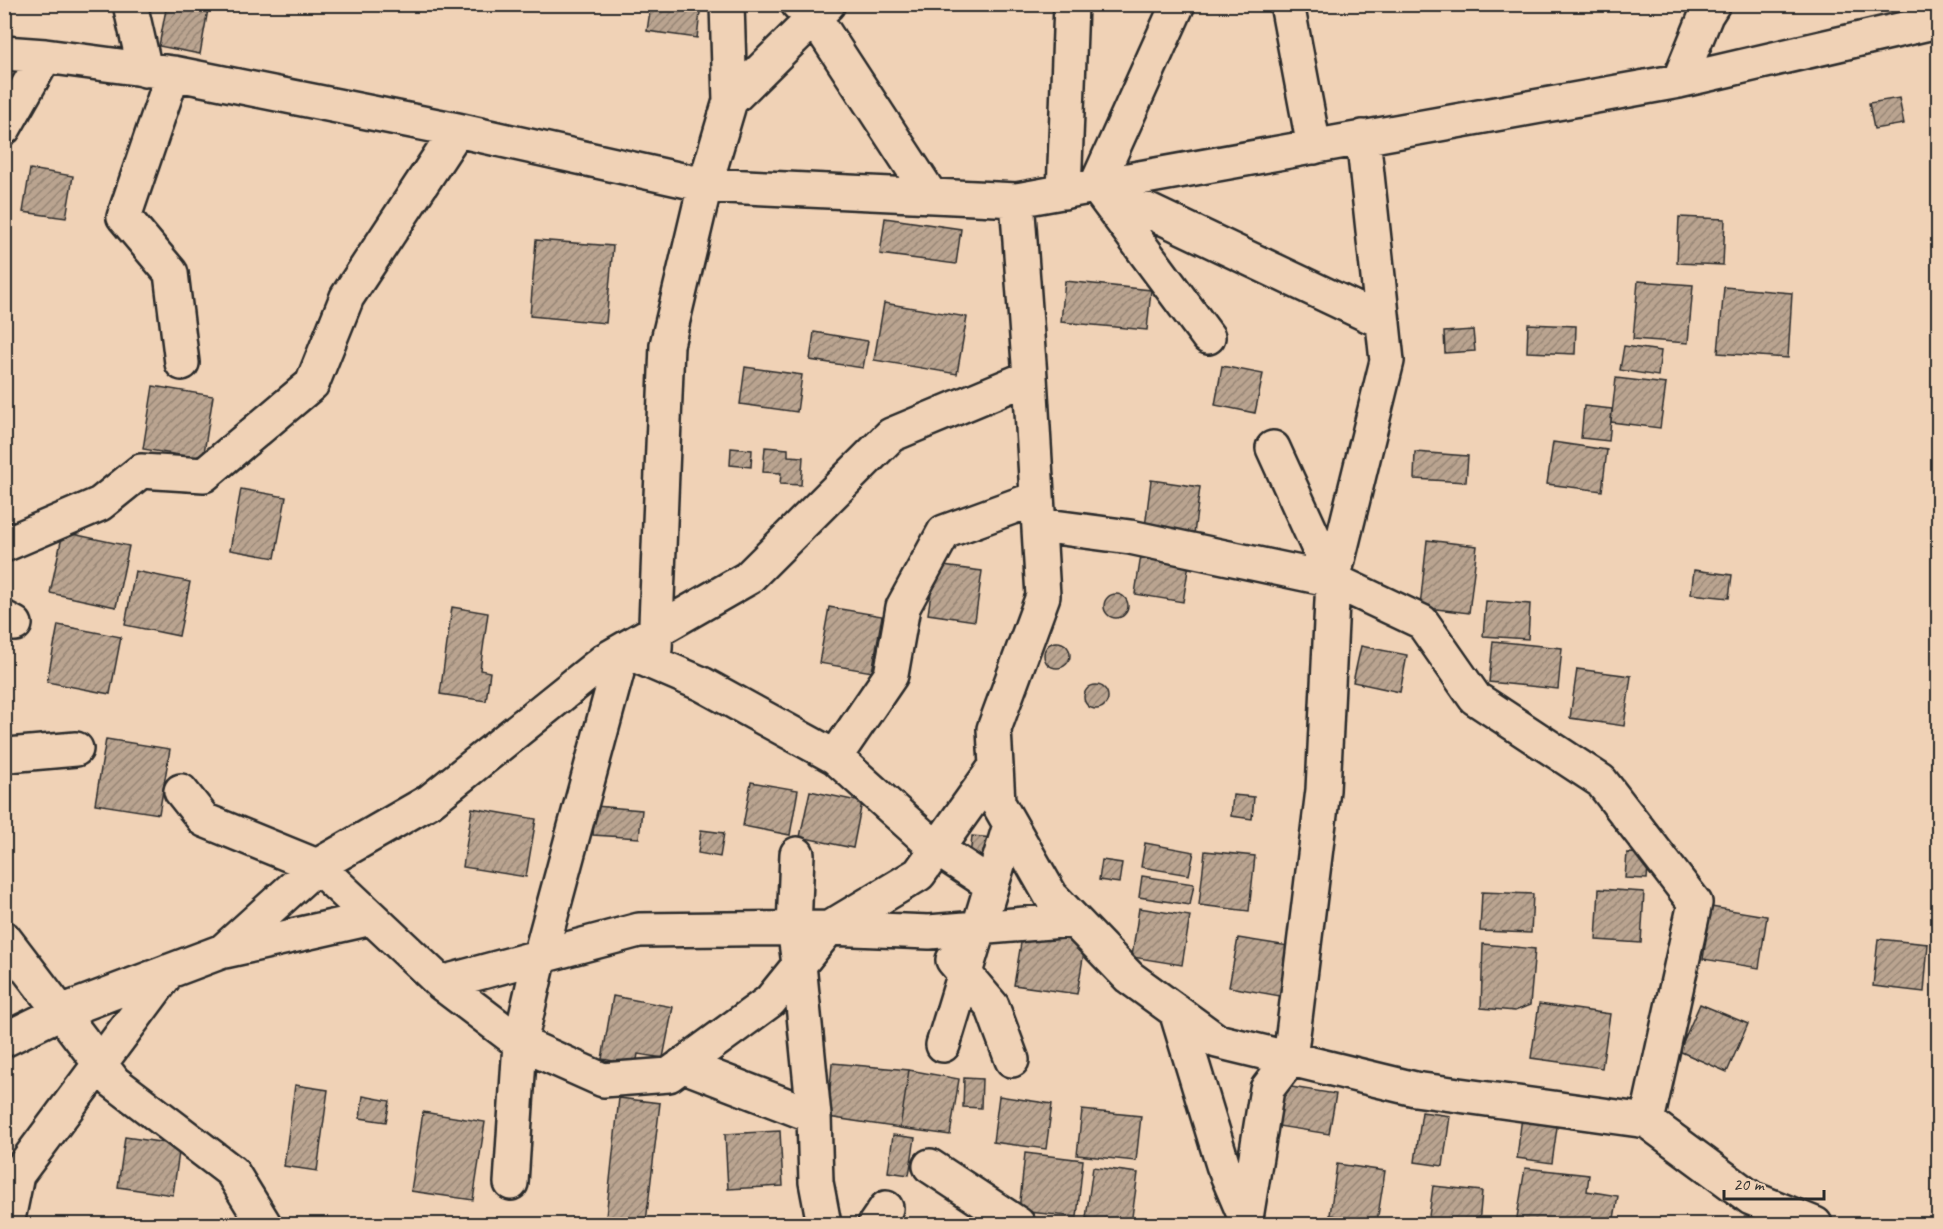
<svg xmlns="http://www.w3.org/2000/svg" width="1943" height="1229" font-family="Caveat,sans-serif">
	<defs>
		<pattern id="building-hatch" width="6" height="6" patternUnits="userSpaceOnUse" patternTransform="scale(1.5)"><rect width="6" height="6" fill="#baa490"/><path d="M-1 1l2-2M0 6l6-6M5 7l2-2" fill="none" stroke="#978676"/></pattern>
	</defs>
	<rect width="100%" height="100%" fill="#f0d2b6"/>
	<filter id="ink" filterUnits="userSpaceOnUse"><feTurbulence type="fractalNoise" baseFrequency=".0167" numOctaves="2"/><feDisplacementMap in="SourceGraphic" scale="12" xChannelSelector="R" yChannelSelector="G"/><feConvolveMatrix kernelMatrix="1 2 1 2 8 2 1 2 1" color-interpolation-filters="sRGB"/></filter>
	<g filter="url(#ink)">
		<path fill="url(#building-hatch)" stroke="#2b2b2b" stroke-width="1.5" d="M167,4H209L200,54L159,46Z
			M651,4H701L697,38L647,31Z
			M1899,98L1904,124L1874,129L1869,103Z
			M30,169L73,176L66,218L23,212Z
			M1679,217L1725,219L1723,265L1677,263Z
			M885,218L961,229L956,264L880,254Z
			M536,240L613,246L606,323L530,316Z
			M1065,281L1151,290L1147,330L1061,322Z
			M1638,281L1693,285L1688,343L1633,339Z
			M1724,287L1792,293L1788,358L1718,353Z
			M884,303L967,317L957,374L874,360Z
			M1528,324L1576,326L1575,354L1527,352Z
			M1473,330L1475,351L1445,353L1444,332Z
			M814,332L868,341L863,368L810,360Z
			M1624,346L1661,351L1658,376L1620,370Z
			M1222,366L1263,374L1255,413L1215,405Z
			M745,367L802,375L797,412L740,404Z
			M1616,378L1666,384L1660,428L1611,422Z
			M153,386L213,396L203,459L143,449Z
			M1584,406L1612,409L1609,441L1581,438Z
			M1553,442L1607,450L1602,491L1547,484Z
			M765,447L788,449V456L803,457L801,485L780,484L781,473L763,472Z
			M731,448L752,450L751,467L730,465Z
			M1415,452L1468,456L1466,482L1414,479Z
			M1151,480L1200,487L1194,534L1145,527Z
			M241,489L286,497L275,558L230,550Z
			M63,532L129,546L116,607L50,593Z
			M1427,540L1477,546L1469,613L1420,607Z
			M1142,549L1190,557L1183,602L1135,594Z
			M935,565L982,571L975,621L928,614Z
			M1694,570L1732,575L1729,598L1691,594Z
			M135,571L190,582L179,636L125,625Z
			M1104 606a12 12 0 1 1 24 0a12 12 0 1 1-24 0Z
			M1486,601L1530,604L1528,639L1483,636Z
			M452,607L488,613L480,670L490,672L486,701L440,694Z
			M829,607L882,616L872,672L819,663Z
			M58,625L121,637L110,694L47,682Z
			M1493,641L1562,648L1558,689L1489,682Z
			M1044 655a13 13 0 1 1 26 0a13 13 0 1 1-26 0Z
			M1361,646L1407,655L1400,692L1353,682Z
			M1577,669L1631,676L1624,726L1570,718Z
			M1084 697a12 12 0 1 1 24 0a12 12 0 1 1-24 0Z
			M106,739L170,749L159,814L95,804Z
			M751,782L798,790L790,835L743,826Z
			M810,791L862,802L853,848L800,837Z
			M1233,795L1254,797L1252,819L1231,816Z
			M595,806L642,810L639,838L593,835Z
			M472,808L536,819L526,877L463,867Z
			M701,830L724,833L720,857L698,853Z
			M972,836L993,838L991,860L970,858Z
			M1145,843L1194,852L1189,875L1141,867Z
			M1205,851L1255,856L1249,911L1199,905Z
			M1627,853L1649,854L1647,879L1625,878Z
			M1102,860L1122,863L1119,883L1099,880Z
			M1142,876L1194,884L1190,905L1139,897Z
			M1599,889L1644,892L1641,943L1596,940Z
			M1482,892L1533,894L1531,933L1480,931Z
			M1711,907L1767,916L1759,968L1703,959Z
			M1139,908L1190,916L1182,965L1132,957Z
			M1023,931L1086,940L1077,994L1014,985Z
			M1238,938L1289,946L1280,996L1229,987Z
			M1878,939L1928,944L1924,992L1873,986Z
			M1483,944L1535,949L1530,1005L1515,1011L1481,1008Z
			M613,996L673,1007L663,1058L638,1054L636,1065L602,1059Z
			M1539,1004L1610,1014L1602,1068L1531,1058Z
			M1700,1004L1748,1024L1727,1072L1679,1051Z
			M832,1063L909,1070L900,1128L828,1117Z
			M909,1070L959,1079L950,1135L900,1128Z
			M964,1078L982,1079L981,1108L963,1107Z
			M295,1085L328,1090L317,1171L284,1166Z
			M1285,1086L1336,1094L1329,1134L1278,1126Z
			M363,1096L390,1101L386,1122L360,1118Z
			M999,1096L1052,1104L1046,1149L993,1142Z
			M619,1098L660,1103L646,1222L606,1217Z
			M1082,1110L1141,1116L1136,1161L1077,1155Z
			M423,1112L485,1122L473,1200L411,1191Z
			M1422,1112L1450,1116L1443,1166L1415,1162Z
			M1522,1116L1558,1120L1552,1163L1517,1158Z
			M780,1131L783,1186L728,1189L725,1134Z
			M893,1135L915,1138L909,1175L888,1172Z
			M125,1137L180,1145L173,1195L118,1187Z
			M1025,1153L1083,1160L1077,1217L1019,1211Z
			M1337,1164L1385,1171L1377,1222L1330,1215Z
			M1093,1167L1138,1173L1131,1224L1086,1218Z
			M1525,1168L1589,1175L1587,1191L1618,1196L1613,1224H1516Z
			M1433,1186L1482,1191L1479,1224H1428Z"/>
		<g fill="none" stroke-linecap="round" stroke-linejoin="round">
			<defs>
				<path id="minor" d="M130,4L145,70
					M727,4L730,101
					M798,4L815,18L931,196
					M1287,4L1314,147
					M4,53L45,56L173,73L457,130L705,185L1017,200L1679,81L1938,21
					M173,73L124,217L171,273L182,363
					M1679,81L1706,15L1713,4
					M4,128L45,56
					M1096,186L1383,322
					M1096,186L1178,4
					M1099,190L1208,337
					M1064,192L1071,4
					M1030,377L1043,596L994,729L998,803L1051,896L1129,977L1217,1041L1415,1089L1647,1121L1751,1198L1815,1224
					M1273,448L1333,580L1422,622L1475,698L1601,781L1695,903L1647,1121
					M1039,525L1130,537L1333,580
					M4,545L100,504L141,471L204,475L312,384L347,297L457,130
					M4,618L15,624
					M655,649L667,345L705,185L730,101L828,4
					M4,753L8,755L76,749
					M835,757L891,675L903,607L944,532L1037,498
					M181,791L204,820L317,866L441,983L520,1043L603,1080L669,1075L770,1001L829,928L919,874L996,766
					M797,854L794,928L799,964L814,1116L816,1182L824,1224
					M4,938L114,1082L232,1172L264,1224
					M225,951L372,918
					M953,960L992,1006L1012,1060
					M441,983L639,930L829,928L929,932L1074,920
					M1176,1011L1223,1165L1246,1219
					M4,1040L61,1012L223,951L317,866L430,801L605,660L748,578L891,435L1030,377L1017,200
					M943,1045L1010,825
					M682,1065L814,1116
					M930,1166L1018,1224
					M511,1183L520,1043L540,956L623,650L702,684L835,757L937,849L992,885
					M1246,1218L1267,1089L1290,1059L1323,790L1333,580L1387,361L1363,137
					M7,1224L17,1175L169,971
					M875,1224L886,1208"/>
			</defs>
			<use href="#minor" stroke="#2b2b2b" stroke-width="38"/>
			<use href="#minor" stroke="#f0d2b6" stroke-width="33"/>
		</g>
	</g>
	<rect width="1943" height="1229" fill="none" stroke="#f0d2b6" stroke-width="24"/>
	<rect x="12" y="12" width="1919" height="1205" fill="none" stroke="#2b2b2b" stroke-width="2" filter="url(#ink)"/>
	<path d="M1724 1190v9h100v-9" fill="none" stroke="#2b2b2b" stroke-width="3"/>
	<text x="1733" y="1190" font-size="18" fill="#2b2b2b" stroke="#f0d2b6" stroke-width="4.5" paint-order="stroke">20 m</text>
</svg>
